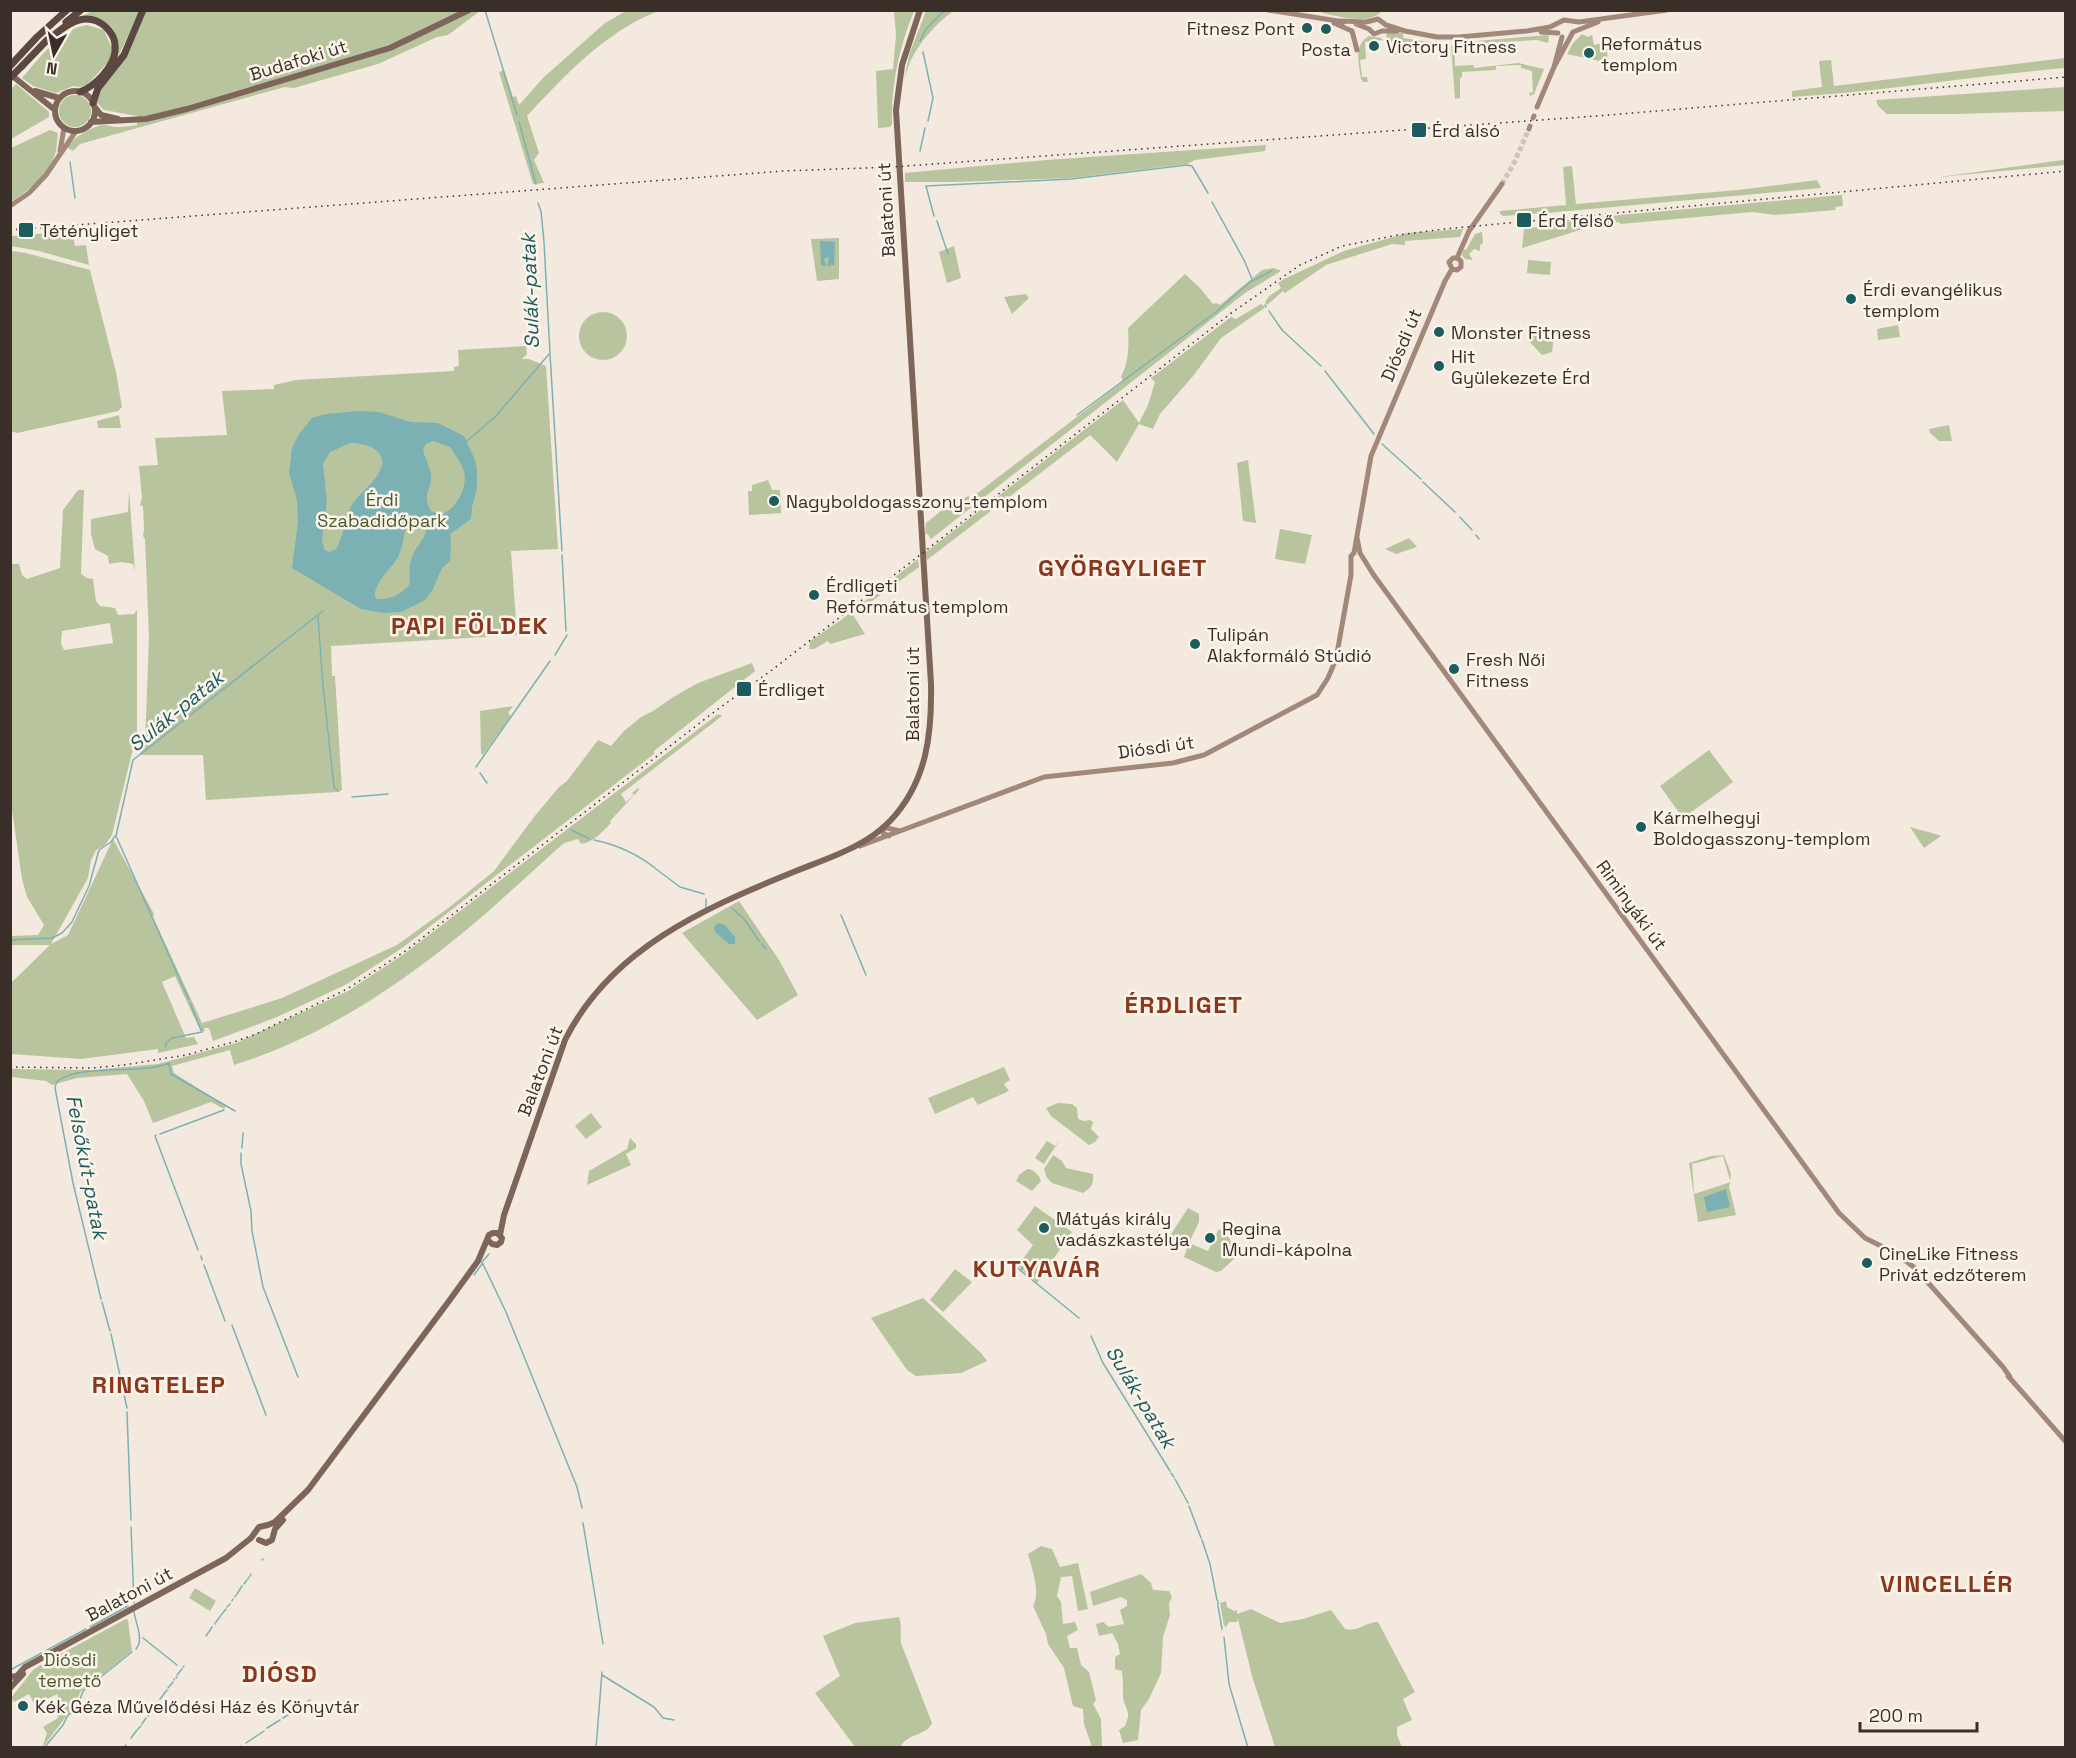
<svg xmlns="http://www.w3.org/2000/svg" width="2076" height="1758" font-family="'Space Grotesk',sans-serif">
	<rect width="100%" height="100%" fill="#f4e9de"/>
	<path fill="#b8c49d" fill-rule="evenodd" d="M628,10L658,11C605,32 565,75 527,116L539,153L534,160L544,183L533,184L499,72L504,70L513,97L516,96L519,105L544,77L605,23Z
		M1322,10L1382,11C1368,26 1340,16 1322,13Z
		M92,11H140L116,61C122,31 112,19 83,16Z
		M144,11H480L448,35L437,37L378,64L294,88L285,87L80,144L73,151L66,147C73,138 93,126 103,125C108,125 113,127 118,127C124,127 131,126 137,125V116L104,110L96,102L98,92L118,68Z
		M894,11H914C899,48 891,84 892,124L890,127L878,128L876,71L893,69L896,35Z
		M926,11H953C935,25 920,41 910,62C908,67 906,74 904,79L910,52Z
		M87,25L104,30L112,48L111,59L87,85L80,87L73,86L56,93L33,86L22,78C40,58 60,29 87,25Z
		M1388,32L1403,33V38L1443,44L1442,46L1422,44V55H1419L1418,53L1392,55L1391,47L1386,36Z
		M1582,34L1588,37L1592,35L1594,45L1606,43L1608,60L1604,62L1567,54L1573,43Z
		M1547,35L1549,36L1548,43L1537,40L1454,45L1455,66L1473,65L1474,68L1518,63L1544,69L1534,94L1530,96L1529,93L1533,92L1532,71L1521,68V65L1496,66V70L1462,72V77L1460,78V98L1455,99L1451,46H1454V43Z
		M1369,36L1381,38L1383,40L1365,42L1366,59L1360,60L1362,77H1367L1368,82H1363L1361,79C1359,64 1353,45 1369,36Z
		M2065,58V68C1974,76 1884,91 1792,97V91L1822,87L1819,61L1831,60L1834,86Z
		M16,84L49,112V117L11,139V89Z
		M2065,87V111L1956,114H1887L1878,106L1876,100Z
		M59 111a16 16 0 1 1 32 0a16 16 0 1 1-32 0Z
		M50,130L58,133C57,140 57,150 54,157C47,177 27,191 11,202V148Z
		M1266,145L1265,151L1195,160L1187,164L1071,178L955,182H905V173L1046,160Z
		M2063,160H2065V165L1939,177Z
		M1572,166L1576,204L1738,190L1817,180L1821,188L1547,213L1503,216L1500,214V211L1566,205L1563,167Z
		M1842,195L1843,206L1835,207L1836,210L1775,215L1752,212L1621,224L1618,222L1586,228L1522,248L1524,228L1538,227L1544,222Z
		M1463,229L1460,237L1405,241V245L1392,244L1326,265L1285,293L1283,291L1267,305L1265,303L1268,297L1281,288L1278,283L1284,279L1344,251L1407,233Z
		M65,232V235H73L75,246L86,245L89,265L39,251L11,246V236Z
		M1482,232L1483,243L1480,245V251L1474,249L1469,254L1473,260L1465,259L1462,255L1464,249L1466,250L1475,234Z
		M839,238V279L817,281L811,239Z
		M954,246L961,278L947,283L939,252Z
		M11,251L26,253L90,270L116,372L122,407L118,411L17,433L11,431Z
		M1528,260L1551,262L1550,275L1527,273Z
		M1274,268L1281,271L1245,293L931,539L927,533L925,535L926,523L957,498L959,502L968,496L971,498L1120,384L1123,380L1121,377C1129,361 1129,346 1128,328L1185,274L1200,288L1213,304L1216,303L1220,305L1262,270Z
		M1026,294L1029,298L1012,314L1004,297Z
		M1261,304L1265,307L1263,309L1221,338L1194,375L1160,414L1153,429L1139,424L1117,462L1090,435L927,560L926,552L1123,400L1139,423L1148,405L1155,382L1151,378L1231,317L1236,319Z
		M579 336a24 24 0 1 1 48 0a24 24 0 1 1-48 0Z
		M1898,325L1900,337L1878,340L1877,329Z
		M1529,336H1554L1552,352L1542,355L1527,339Z
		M526,346L527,354L522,359H529L546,366L558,549L511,551L517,635L331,646L332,676H335L342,790L338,792L206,800L203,755H140L141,749L145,745L149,637L145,539L143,536L144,530L143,506L140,505L142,498L139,466L158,465L155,438L227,435L222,391L274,389V385L296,380L454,371V367L459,366L458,350Z
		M119,415L121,428H98L97,421Z
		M1949,425L1952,441H1939L1930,433L1929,429Z
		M1248,460L1256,523L1243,521L1237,463Z
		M768,480L772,490H780L781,513L749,515L748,491H752V485Z
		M78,490H84L81,574L87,578L93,579L96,601L100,606L115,608L118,615L134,614L137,610V732L112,835L105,845L96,850L91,860L88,878L51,944L68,935L113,839L154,914L153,917L202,1023L282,998L397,945L451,906L494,871L534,817L559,787L567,781L598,740L611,746L624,731L641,717L653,711L675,696L698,683L752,663L755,671L654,751V754L402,948L347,984L277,1017L213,1041L209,1028H204L205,1031L201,1032L200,1030L175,976L162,982L186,1038L194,1037L198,1044L158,1053V1049L81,1059L11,1054V983L50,945H11V936L38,935L44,925L27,897L22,879L11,803V564H19L22,575L27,579L60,568L63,510ZM110,623L113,643L64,650L61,643L62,631Z
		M129,490L135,571L133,564L121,562L109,564L108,556L95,549L91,534V519L128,512Z
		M1280,529L1312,535L1305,564L1275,559Z
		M1409,538L1417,547L1396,554L1385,549Z
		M918,559L919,567L853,615L865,634L830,644L828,641L814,649H809L810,641L841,620Z
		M513,706L508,713L511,716L483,755L481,754L480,711Z
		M718,714L722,716L621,794L626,802L634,795L632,793L638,788L639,790L610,821L611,823C602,832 594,842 581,844L578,839L564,843C531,872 499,903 465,931C396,988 320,1038 234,1065L230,1050L172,1066L174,1073L226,1106L224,1109L211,1102L153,1123L144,1101L127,1074L77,1078L52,1085L46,1081L11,1077V1069L92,1070L158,1064L236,1043L348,991L404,954Z
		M1709,750L1733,782L1683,818L1660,786Z
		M1910,827L1939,835L1941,836L1924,848Z
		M739,901L779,960L798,995L757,1020L682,933Z
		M1004,1067L1010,1080L1004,1084L1009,1091L978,1105L973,1097L935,1114L928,1098Z
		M1058,1103L1072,1104L1077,1108L1078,1119L1084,1121L1090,1120L1093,1122L1091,1129L1099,1137L1095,1142L1089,1145L1051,1116L1046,1108Z
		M591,1113L602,1127L586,1139L575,1126Z
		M630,1138L636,1144V1148L626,1154L631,1165L587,1185L589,1171L627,1149Z
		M1061,1138L1044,1164L1035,1158L1047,1141L1055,1146Z
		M1053,1155L1062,1161L1066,1168L1093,1174C1094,1184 1091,1188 1083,1193L1052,1183L1047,1178L1044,1169Z
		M1724,1155L1731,1174L1730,1180L1723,1156L1692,1164L1694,1194L1731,1182L1729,1186L1736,1215L1698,1222L1689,1163L1711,1156Z
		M1027,1169C1034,1169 1039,1175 1041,1181L1032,1191L1016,1181L1019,1175Z
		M1035,1206L1072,1232L1037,1283L1018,1266L1033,1245L1017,1230Z
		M1188,1208L1199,1214V1222L1189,1243L1208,1251L1219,1229C1231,1235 1232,1245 1236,1257L1221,1271L1216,1272L1184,1257L1187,1249L1168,1239Z
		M955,1269L972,1282L943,1312L930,1300Z
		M923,1298L981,1353L987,1361L961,1373L916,1376L907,1370L871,1318Z
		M1041,1546L1052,1549L1060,1567L1078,1563L1088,1609L1078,1611L1072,1576L1061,1577L1057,1596L1061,1602L1063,1624L1075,1622L1078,1630L1067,1636L1070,1648H1077L1081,1665L1089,1672L1096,1700L1093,1704L1101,1719L1102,1747H1092L1084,1724L1083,1709L1073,1706L1064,1668L1048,1644L1046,1634L1033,1606C1041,1592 1032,1569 1028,1554Z
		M1141,1574L1151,1583L1153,1590L1169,1591L1172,1597L1169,1603L1170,1615L1163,1637L1161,1673L1149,1699L1141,1710L1138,1740L1123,1743L1119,1730L1125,1726C1132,1710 1125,1711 1123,1697C1123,1688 1123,1680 1122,1671L1115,1669V1657L1120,1654L1118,1644L1112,1633L1099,1636L1096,1624L1103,1622L1109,1627L1124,1624L1120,1610L1127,1606V1600L1121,1597L1093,1606L1090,1592Z
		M195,1588L216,1601L210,1611L189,1598Z
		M1226,1601L1227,1607L1234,1611L1237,1610V1614L1251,1609L1280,1623L1303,1619L1331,1610L1345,1629C1359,1632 1365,1622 1378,1622L1415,1692L1403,1699L1412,1720L1397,1727V1735L1402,1747H1275L1252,1676L1238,1619L1237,1622H1229L1226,1627L1224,1626L1220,1603Z
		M899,1617C902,1626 900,1633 901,1643L932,1723C925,1737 909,1732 900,1747H855L815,1693L840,1676L823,1636L855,1623Z
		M126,1619L128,1620L132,1651L80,1692L74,1710C66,1714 51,1737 44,1746H43L47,1733L43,1727L58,1718L53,1709L61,1705L57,1694L35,1705L29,1694L14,1702L11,1698L33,1670L44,1663Z"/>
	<path fill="#7cb1b3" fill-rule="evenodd" d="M820,241L835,242L834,265L827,266L829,259L827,257L824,259L826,266L821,265Z
		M358,411L379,412L411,422L438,423L464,436L475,460L477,468V488L472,507L471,519L450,534L451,547L450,561L442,568L433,589L425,600L401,612L384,613L361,609L292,568L298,522L297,500L289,473L292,448L299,434L312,418L326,414ZM433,441L450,447C455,454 462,464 464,472C468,488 456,509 441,515L431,511C422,496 430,492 431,479C432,470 425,459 423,450L426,444ZM350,443C374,443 394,456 374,480C367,489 358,495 352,505C344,519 343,539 336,549L329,552L325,550L322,542L327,501L323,464L330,452ZM416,516C438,531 417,542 412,557C408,566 411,576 409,585C400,595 390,600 377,599L375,597C374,581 391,570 398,557C405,544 403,527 411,517Z
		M718,923L725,925L735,937V944H729L715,932L714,927Z
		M1726,1189L1730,1207L1707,1212L1704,1197Z"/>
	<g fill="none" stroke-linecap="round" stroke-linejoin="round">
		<path stroke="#7cb1b3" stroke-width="1.5" d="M485,10L517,115
			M920,41L926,29L945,10
			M923,52L933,98L928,121
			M519,122L536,184
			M920,151L925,128
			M70,162L75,198
			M1212,202L1244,260L1252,279
			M934,216L926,186L1071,179L1187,165L1192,166L1208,193
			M937,221L948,254
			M1265,305L1266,307
			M1269,311L1282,330L1321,366
			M550,354L562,551
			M1325,371L1374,434
			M1077,415L1216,312L1250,282L1272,271
			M467,441L495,417L550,353L544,242L541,211L538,203
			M1382,444L1421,479
			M1423,482L1455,512
			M1460,517L1472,530
			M1476,535L1479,539
			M562,555L566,631
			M318,617L323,686L334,787L338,791
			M555,655L567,635
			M476,767L550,661
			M480,773L487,783
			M352,797L388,794
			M571,830L590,839
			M594,840C618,845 636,853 655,868
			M656,869L680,887L704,894
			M706,899V908
			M732,908L745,920L759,941
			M841,915L866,975
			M10,940L52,938L62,933L72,922L89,886L99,850L111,842L115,836
			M762,944L766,949
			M189,1000L116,836L133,760L323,611
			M165,1047L167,1042L172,1038L202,1032L190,1003
			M160,1134L224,1110
			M156,1135L155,1136L198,1250
			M242,1148L243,1133
			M241,1153V1164L251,1211L252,1231L263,1287L298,1377
			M489,1254L482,1262L506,1312L577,1487L582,1508
			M201,1256L202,1260
			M204,1265L225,1321
			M1015,1266L1079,1318
			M1021,1270L1027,1262
			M474,1275L482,1264
			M101,1299L73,1183L55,1088C56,1084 55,1083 59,1080C82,1064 141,1075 169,1063L171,1074L235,1111
			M102,1302L110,1331
			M232,1325L266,1415
			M111,1334L127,1408
			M1091,1336L1103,1363L1170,1471
			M127,1412L131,1520
			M1171,1473L1174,1477
			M1175,1479L1188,1503
			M1189,1506L1201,1538
			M583,1523L603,1644
			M131,1527L134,1603
			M1202,1540L1210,1564L1217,1600
			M262,1560L263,1559
			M250,1576L251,1574
			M248,1579L249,1577
			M244,1584L247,1580
			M237,1594L242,1586
			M235,1597L236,1595
			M232,1601L233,1599
			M1218,1601V1605
			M1218,1606L1222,1629
			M227,1607L230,1604
			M134,1612C136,1624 144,1640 136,1649
			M221,1615L226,1609
			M220,1617V1616
			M216,1622L219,1618
			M215,1624V1623
			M90,1627L128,1606
			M209,1632L212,1627
			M206,1636L208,1633
			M1224,1637L1229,1684L1248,1748
			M143,1638L177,1665
			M183,1667L184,1666
			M12,1669L86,1629
			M177,1675L182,1669
			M602,1675L654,1707L663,1718L674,1720
			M176,1678L177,1677
			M174,1680V1679
			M168,1688L173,1682
			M160,1699L167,1690
			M307,1702L310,1700
			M294,1711L301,1706
			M148,1716L158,1702
			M283,1718L293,1712
			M142,1724L146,1718
			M267,1728L280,1720
			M138,1729L141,1726
			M131,1738L137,1730
			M246,1743L264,1731
			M124,1747L126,1745
			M44,1748L63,1725L68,1715L76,1710L83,1691L132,1652
			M239,1748L241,1746
			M596,1748L602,1672"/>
		<path stroke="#cfc4ba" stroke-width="5" stroke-dasharray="5 2.5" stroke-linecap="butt" d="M1502,184L1514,163L1529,129"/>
		<path stroke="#a1887a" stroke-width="5" d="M1268,10L1344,22
			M1341,21L1366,22L1378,19L1386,25L1405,31L1437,37H1459L1527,31L1550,27L1564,20L1579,22L1667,10
			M1334,23L1352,31L1357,50
			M1356,24L1369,29L1374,34L1382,31H1397
			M1541,32L1558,33
			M1554,67L1573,32L1598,22
			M1537,107L1554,67L1562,37
			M1533,118L1534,116
			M1529,129L1530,126
			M60,151L64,128
			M10,206L29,193L46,175L76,131
			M1457,258L1469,231L1502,184
			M1452,269L1457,270L1461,267V261L1457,258
			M1452,269L1449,262L1453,258H1457
			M1357,538L1360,553L1373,574L1839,1213L1865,1238L1895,1253L1915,1268L2003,1367L2010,1377
			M889,836L883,833V827L900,831
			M860,846L1044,777L1173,763L1204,755L1317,695L1328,678L1336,659L1351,575V556L1354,553L1371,456L1445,281L1452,269
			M2008,1376L2066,1442"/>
		<path stroke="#7d655a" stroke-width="6" d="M10,74L55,110
			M35,91L59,98
			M55 111a20 20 0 1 1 40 0a20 20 0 1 1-40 0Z
			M94,106L101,115L118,119
			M91,122L146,119L187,109L390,48L469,10
			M500,1235L504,1215L565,1040C610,950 702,909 791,873C825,859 865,848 891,820C927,781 932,734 931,684L896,110L902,65L920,10
			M259,1540L266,1543L272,1540L275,1529L283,1520
			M10,1677L17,1676L25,1667L226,1558L251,1538L259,1527L268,1525L275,1522L308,1490L449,1301L478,1261L489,1235L493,1233H497L502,1238L501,1242L497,1245L492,1244L489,1241
			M10,1688L23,1674"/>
		<path stroke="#5b4840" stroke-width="7" d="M66,22L81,10
			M44,43C55,35 66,23 79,20C98,15 117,31 115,51C114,67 95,86 80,92
			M10,66L37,37L67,10
			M22,66L47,40
			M93,103L98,88L124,55L143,10"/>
		<path stroke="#3a2e29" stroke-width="1.5" stroke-dasharray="1.5 4.5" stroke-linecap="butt" d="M10,230L783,171L892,167L1596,116L2066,77
			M10,1067L92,1068L124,1065L186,1055L237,1041L256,1034L347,989L404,952L714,712L772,670L1230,314L1300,265L1342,246L1398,235L1444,229L2066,171"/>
		<path stroke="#5b4840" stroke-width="7" d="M10,78L22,66"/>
	</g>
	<g fill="#1c5b5e" stroke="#fbf4eb" stroke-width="2">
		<circle cx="1307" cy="28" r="6"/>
		<circle cx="1326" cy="29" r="6"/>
		<circle cx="1374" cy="46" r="6"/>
		<circle cx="1589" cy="53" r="6"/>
		<rect x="1411" y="122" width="16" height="16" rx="3"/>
		<rect x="1516" y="212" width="16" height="16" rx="3"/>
		<rect x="18" y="222" width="16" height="16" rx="3"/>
		<circle cx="1851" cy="299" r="6"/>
		<circle cx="1439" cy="332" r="6"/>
		<circle cx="1439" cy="366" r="6"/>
		<circle cx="774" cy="501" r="6"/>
		<circle cx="814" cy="595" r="6"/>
		<circle cx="1195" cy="644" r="6"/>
		<circle cx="1454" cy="669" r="6"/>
		<rect x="736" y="681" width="16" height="16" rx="3"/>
		<circle cx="1641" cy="827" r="6"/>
		<circle cx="1044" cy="1228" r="6"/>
		<circle cx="1210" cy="1238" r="6"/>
		<circle cx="1867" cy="1263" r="6"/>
		<circle cx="23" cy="1706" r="6"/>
	</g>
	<g text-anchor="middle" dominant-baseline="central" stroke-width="5" stroke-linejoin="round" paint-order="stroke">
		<g font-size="18" fill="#3a2e29" stroke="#fbf4eb" text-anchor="start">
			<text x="1295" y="28" text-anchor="end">Fitnesz Pont</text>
			<text x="1601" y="43">Református<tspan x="1601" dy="21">templom</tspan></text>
			<text x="1386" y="46">Victory Fitness</text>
			<text x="1326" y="49" text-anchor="middle">Posta</text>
			<text x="1432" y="130">Érd alsó</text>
			<text x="1538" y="220">Érd felső</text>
			<text x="40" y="230">Tétényliget</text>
			<text x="1863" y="289">Érdi evangélikus<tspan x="1863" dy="21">templom</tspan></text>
			<text x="1451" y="332">Monster Fitness</text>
			<text x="1451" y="356">Hit<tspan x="1451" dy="21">Gyülekezete Érd</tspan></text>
			<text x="786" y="501">Nagyboldogasszony-templom</text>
			<text x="826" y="585">Érdligeti<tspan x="826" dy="21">Református templom</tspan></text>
			<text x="1207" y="634">Tulipán<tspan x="1207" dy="21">Alakformáló Stúdió</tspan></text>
			<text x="1466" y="659">Fresh Női<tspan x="1466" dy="21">Fitness</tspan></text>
			<text x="758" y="689">Érdliget</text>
			<text x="1653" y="817">Kármelhegyi<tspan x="1653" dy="21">Boldogasszony-templom</tspan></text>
			<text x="1056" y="1218">Mátyás király<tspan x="1056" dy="21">vadászkastélya</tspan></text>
			<text x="1222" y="1228">Regina<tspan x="1222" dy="21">Mundi-kápolna</tspan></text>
			<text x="1879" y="1253">CineLike Fitness<tspan x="1879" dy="21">Privát edzőterem</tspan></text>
			<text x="35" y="1706">Kék Géza Művelődési Ház és Könyvtár</text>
		</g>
		<g font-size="18" fill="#3a2e29" stroke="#fbf4eb">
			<text transform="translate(298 60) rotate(-17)">Budafoki út</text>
			<text transform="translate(886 210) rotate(-93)">Balatoni út</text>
			<text transform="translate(1401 345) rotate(-67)">Diósdi út</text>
			<text transform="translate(912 694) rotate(-90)">Balatoni út</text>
			<text transform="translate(1156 747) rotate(-8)">Diósdi út</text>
			<text transform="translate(1632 905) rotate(54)">Riminyáki út</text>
			<text transform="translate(540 1071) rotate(-69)">Balatoni út</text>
			<text transform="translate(129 1594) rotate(-28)">Balatoni út</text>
		</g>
		<g font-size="18" fill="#4a5a2c" stroke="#fbf4eb">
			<text x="382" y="499">Érdi<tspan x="382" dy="21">Szabadidőpark</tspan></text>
			<text x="70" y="1659">Diósdi<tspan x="70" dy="21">temető</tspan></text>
		</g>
		<g font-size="20" font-style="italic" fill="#1c5b5e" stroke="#fbf4eb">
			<text transform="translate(530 291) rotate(-92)">Sulák-patak</text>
			<text transform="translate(176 711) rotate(-39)">Sulák-patak</text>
			<text transform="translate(87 1167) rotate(79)">Felsőkút-patak</text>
			<text transform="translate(1141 1397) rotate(59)">Sulák-patak</text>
		</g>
		<g font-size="24" font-weight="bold" letter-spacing="1.5" fill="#8d361e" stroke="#fbf4eb">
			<text x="1123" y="567">GYÖRGYLIGET</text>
			<text x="470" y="625">PAPI FÖLDEK</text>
			<text x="1184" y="1004">ÉRDLIGET</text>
			<text x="1037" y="1268">KUTYAVÁR</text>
			<text x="159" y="1384">RINGTELEP</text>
			<text x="1947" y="1583">VINCELLÉR</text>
			<text x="280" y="1673">DIÓSD</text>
		</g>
	</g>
	<rect width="2076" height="1758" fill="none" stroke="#3a2e29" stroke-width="24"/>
	<g transform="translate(54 54) rotate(189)" stroke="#fbf4eb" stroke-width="4.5" paint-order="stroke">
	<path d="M0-4.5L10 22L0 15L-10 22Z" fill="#3a2e29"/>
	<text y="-9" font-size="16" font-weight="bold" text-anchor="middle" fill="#3a2e29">N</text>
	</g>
	<path d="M1860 1722v9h117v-9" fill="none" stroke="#3a2e29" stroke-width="3"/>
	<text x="1869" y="1722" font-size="18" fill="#3a2e29" stroke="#fbf4eb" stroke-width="4.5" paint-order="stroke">200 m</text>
</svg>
